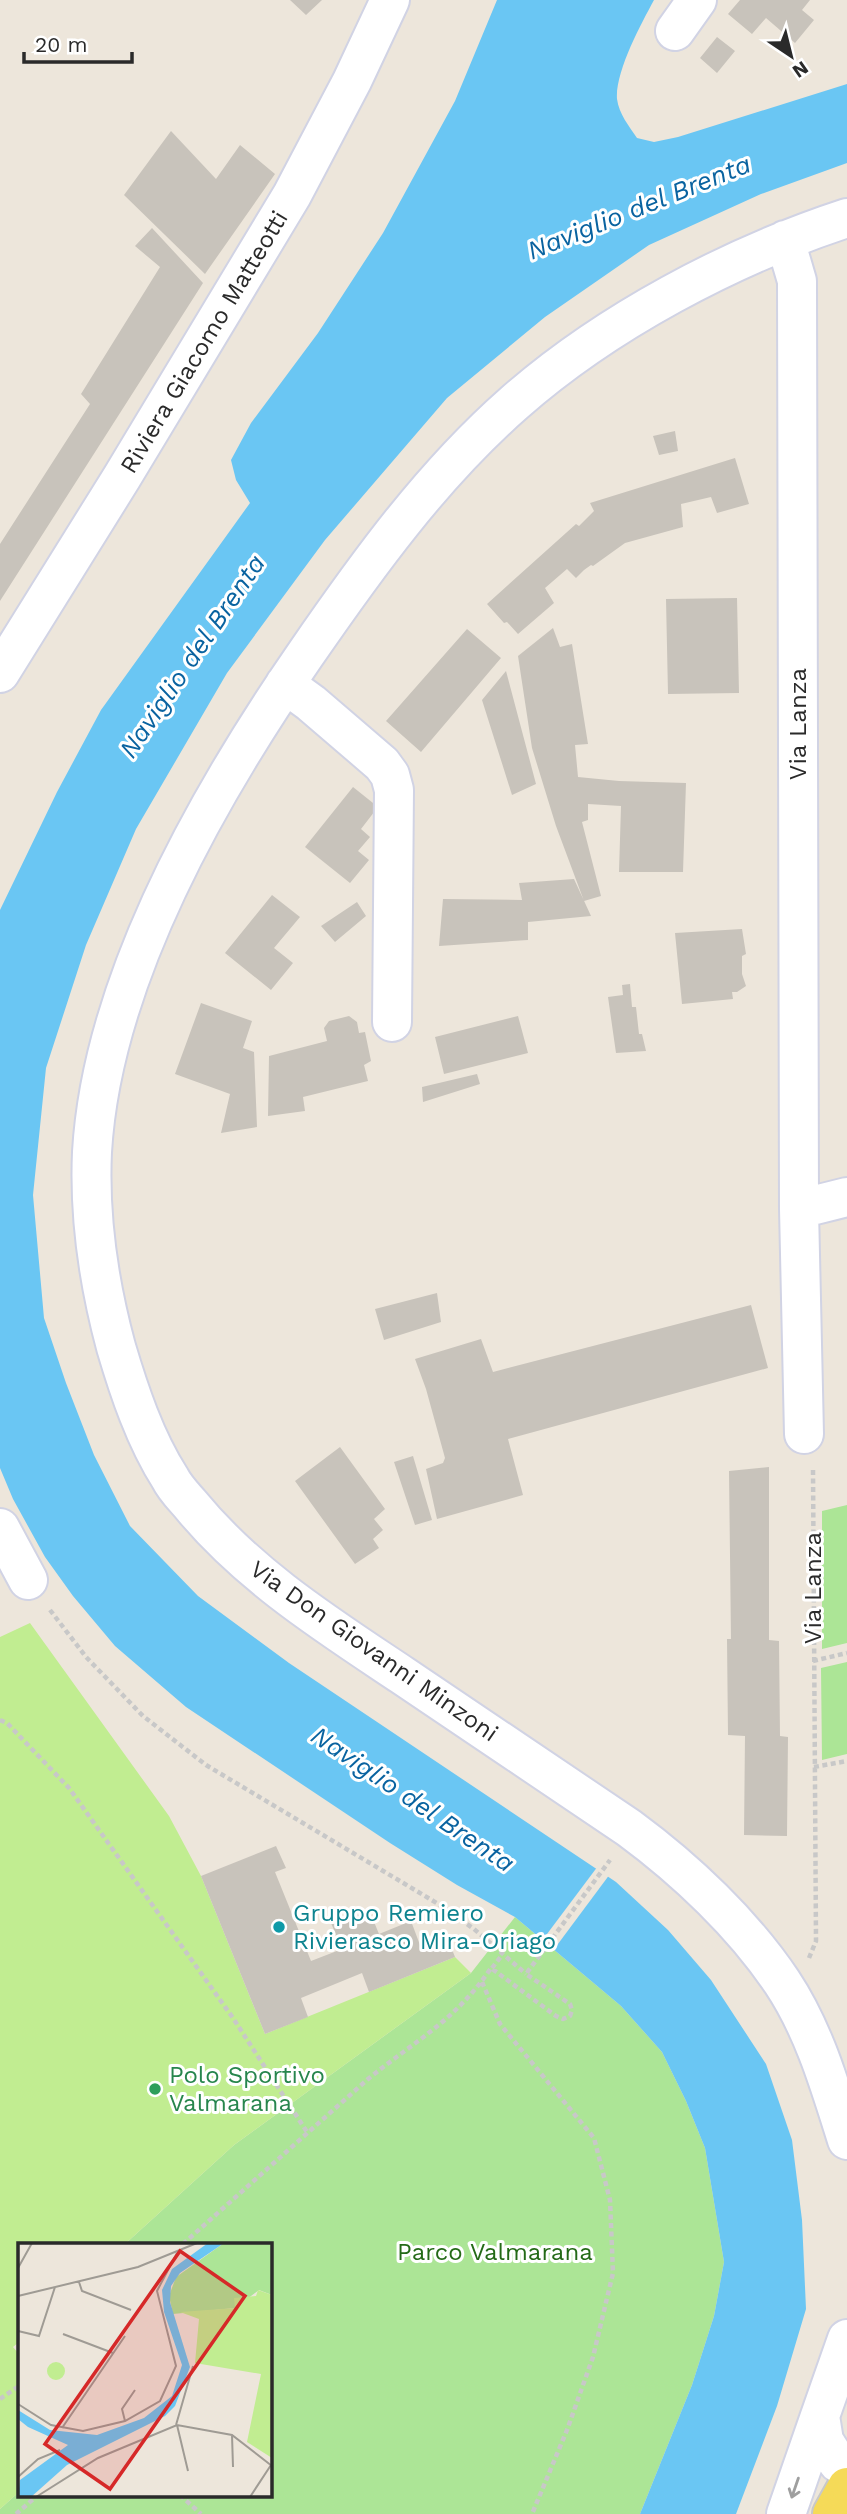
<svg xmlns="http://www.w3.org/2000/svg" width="847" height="2514" font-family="'Work Sans',sans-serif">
	<rect width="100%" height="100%" fill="#ede6db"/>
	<path fill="#ace596" d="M847,1505V1643L822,1649V1511Z
		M847,1662V1754L822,1760L821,1668Z
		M515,1917L621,2006L662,2052L686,2101L705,2148L724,2262L714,2316L692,2385L640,2514H0V2509L19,2492V2495H270V2244H125L234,2145L471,1973Z"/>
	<path fill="#c1ed91" d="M30,1623L169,1816L201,1876L265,2034L455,1957L471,1973L234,2145L125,2244H19V2342L13,2347L19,2354V2492L0,2509V1637Z"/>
	<path fill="#6ac6f3" d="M497,0H654C641,24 615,72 617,99C619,114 629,126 637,138L654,142L678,137L847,84V163L761,194L649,245L545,317L447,398L325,540L227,673L136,829L86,945L46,1068L33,1195L44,1318L66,1383L94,1455L130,1526L198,1596L289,1663L616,1882L668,1930L711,1980L766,2064L792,2140L802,2220L806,2309L777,2406L736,2514H640L692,2385L714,2316L724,2262L705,2148L686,2101L662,2052L621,2006L515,1917L457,1885L390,1843L186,1707L115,1646L73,1596L45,1557L13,1499L0,1468V910L57,792L101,710L250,503L236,480L231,460L251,423L318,333L383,233L455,101Z"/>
	<path fill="#ede6db" d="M598,1866L610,1874L552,1952L541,1942Z"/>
	<path fill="#c8c3bb" d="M290,0H322L306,15Z
		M740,0H810L802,10L814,20L795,43L766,18L752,34L728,14Z
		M717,37L735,51L717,73L700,58Z
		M171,131L216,179L240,145L275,174L205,274L124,195Z
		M152,228L203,283L0,601V544L90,404L81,394L160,267L135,246Z
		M675,431L678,451L659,455L653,436Z
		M735,458L749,504L717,513L711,497L681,504L683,527L625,543L593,566L591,565L584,570L576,578L567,569L545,588L554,603L518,634L507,622L504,623L487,604L576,524L579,526L594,511L590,503Z
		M737,598L739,693L668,694L666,599Z
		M553,628L560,647L572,644L588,744L575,745L578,777L619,781L686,783L683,872H619L621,806L588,804V820L582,822L601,896L584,901L556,826L532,748L518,656Z
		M467,629L501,658L421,752L386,721Z
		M506,671L536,784L512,795L482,700Z
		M353,787L378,807L361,829L370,837L358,851L369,860L350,883L305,847Z
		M574,879L591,916L528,922V940L439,946L443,899L522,900L519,883Z
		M272,895L300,917L274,948L293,963L271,990L225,953Z
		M357,902L366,916L335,942L321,926Z
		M742,929L746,954L742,956V974L746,986L737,992H732L733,999L682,1004L675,933Z
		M630,984L632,1007H636L639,1034H642L646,1051L616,1053L608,997L623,995L622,985Z
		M201,1003L252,1021L243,1048L254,1052L257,1127L221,1133L230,1094L175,1074Z
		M349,1016L357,1022L359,1033L365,1032L371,1061L364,1065L368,1081L303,1097L305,1111L268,1116L269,1056L327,1041L324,1028L329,1021Z
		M518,1016L528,1053L444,1074L435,1037Z
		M477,1074L480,1084L423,1102L422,1087Z
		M437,1293L441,1322L384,1340L375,1309Z
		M751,1305L768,1368L508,1439L523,1495L437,1519L426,1469L443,1463L445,1458L426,1389L415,1359L481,1339L493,1372Z
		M340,1447L385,1509L374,1519L383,1530L373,1539L379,1548L355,1564L295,1481Z
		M413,1456L432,1520L415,1525L394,1462Z
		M769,1467V1640L779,1641L780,1736L788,1737L787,1836L744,1835L745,1736L728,1735L727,1639H731L729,1471Z
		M276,1846L286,1868L275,1872L311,1961L342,1949L331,1923L356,1913L357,1916L370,1912L379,1934L411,1921L420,1945L446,1934L455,1957L369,1992L362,1973L301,1998L308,2017L265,2034L201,1876Z"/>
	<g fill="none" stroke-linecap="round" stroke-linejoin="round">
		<defs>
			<path id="minor" d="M675,31L697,0
				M847,218C731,256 606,322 514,403C432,475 367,565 305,655C209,794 102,981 92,1152C89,1218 99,1284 116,1347C129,1391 145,1439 170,1478C175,1488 183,1496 190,1504C248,1575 327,1625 402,1675C478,1726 553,1777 629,1828C686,1870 743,1924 782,1982C814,2030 830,2086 847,2140
				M785,240L797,281L799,1209L804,1434
				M0,673L122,477L292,195L352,81L390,0
				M285,684L311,703L382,764L390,775L394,790L392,1022
				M799,1209L847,1197
				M0,1528L28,1580
				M847,2339L820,2416L824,2441L838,2463L847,2468
				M786,2514L820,2416"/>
			<path id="major" d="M832,2514L847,2487"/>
		</defs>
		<use href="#minor" stroke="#d1d3e4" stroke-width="42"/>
		<use href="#major" stroke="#c8c8c8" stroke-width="42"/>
		<path stroke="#c8c8c8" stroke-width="4.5" stroke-dasharray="5 3.5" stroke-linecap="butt" d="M50,1610L86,1657L143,1716L206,1765L440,1905L474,1929L526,1974
			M813,1661L847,1653
			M0,1720L7,1723L69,1788L233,2018L307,2132
			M814,1767L847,1761
			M809,1958L816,1941L813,1468
			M492,1968L502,1955
			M482,1982L500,2024L594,2138L610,2200L613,2273L593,2357L567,2430L532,2514
			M183,2244L368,2079C415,2041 456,2020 491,1968L556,2016L563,2019L570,2016L572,2010L570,2004L526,1974L610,1860
			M0,2399L19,2386
			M180,2495L201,2514
			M16,2514L38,2495"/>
		<use href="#minor" stroke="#fff" stroke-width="38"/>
		<use href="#major" stroke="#f5da58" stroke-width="38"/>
	</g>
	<defs><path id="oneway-shaft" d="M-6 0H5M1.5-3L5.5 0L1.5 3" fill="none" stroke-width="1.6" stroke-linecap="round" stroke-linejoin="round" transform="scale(1.75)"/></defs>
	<use stroke="#9f9f9f" href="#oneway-shaft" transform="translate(795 2488) rotate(109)"/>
	<circle fill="#0f9aa8" stroke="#fff" stroke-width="2.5" cx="279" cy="1927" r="7"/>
	<circle fill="#2e9e5b" stroke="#fff" stroke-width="2.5" cx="155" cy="2089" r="7"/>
	<g text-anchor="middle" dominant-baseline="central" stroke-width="6" stroke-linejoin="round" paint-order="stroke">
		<g font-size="24" fill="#2a2a2a" stroke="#fff">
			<text transform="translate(204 342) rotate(-59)">Riviera Giacomo Matteotti</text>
			<text transform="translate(798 724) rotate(-90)">Via Lanza</text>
			<text transform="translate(813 1588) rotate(-90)">Via Lanza</text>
			<text transform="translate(374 1651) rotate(35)">Via Don Giovanni Minzoni</text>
		</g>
		<g font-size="24" fill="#0d838f" stroke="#fff" text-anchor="start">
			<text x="293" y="1913">Gruppo Remiero<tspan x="293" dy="28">Rivierasco Mira-Oriago</tspan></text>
		</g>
		<g font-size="24" fill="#27864d" stroke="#fff" text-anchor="start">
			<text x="169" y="2075">Polo Sportivo<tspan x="169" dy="28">Valmarana</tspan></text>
		</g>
		<g font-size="24" fill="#246a17" stroke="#fff">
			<text x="495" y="2252">Parco Valmarana</text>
		</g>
		<g font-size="26" font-style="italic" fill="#0963a0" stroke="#fff">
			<text transform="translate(639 207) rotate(-22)">Naviglio del Brenta</text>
			<text transform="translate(192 656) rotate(-56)">Naviglio del Brenta</text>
			<text transform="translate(413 1799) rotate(34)">Naviglio del Brenta</text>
		</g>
	</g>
	<g transform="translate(18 2243)">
		<rect width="254" height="254" fill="#ede6db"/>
		<path d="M206,0H254V52L241,47L217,65L155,71L151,53L158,34Z" fill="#ace596"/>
		<path d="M240,47L254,52V215L229,199L243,131L177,120L181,76L162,69L217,65L216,55L238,53ZM29 128a9 9 0 1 1 18 0a9 9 0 1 1-18 0Z" fill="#c1ed91"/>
		<path d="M190,0H206L162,30L153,43L152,59L172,124L157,163L147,173L49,222L13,254H0L2,237L50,202L10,184L0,176V167L32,187L79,192L126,175L154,153L164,122L146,69L144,47L154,26Z" fill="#6ac6f3"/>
		<path fill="none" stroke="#9f9b94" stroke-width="2" d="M0,25L14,0M61,39L64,48L113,67M0,53L120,24L179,0M0,88L21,93L37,44M45,91L95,110M0,161L33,182L65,188L107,178L142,158L158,123L139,48L159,10M107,178L104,166L117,147M158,182L175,123M159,182L170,228M44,185L107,93M214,192L215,224M0,234L20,216L42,207M18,254L80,215L159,182L214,192L254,223M232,254L253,222"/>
		<path fill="#d62828" fill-opacity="0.15" stroke="#d62828" stroke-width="3.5" d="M162,8L227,53L92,246L27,201Z"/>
		<rect width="254" height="254" fill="none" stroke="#2a2a2a" stroke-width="3.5"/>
	</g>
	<g transform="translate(791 56) rotate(145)" stroke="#ffffff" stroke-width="5" paint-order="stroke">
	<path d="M0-5L12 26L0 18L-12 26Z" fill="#2a2a2a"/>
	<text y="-10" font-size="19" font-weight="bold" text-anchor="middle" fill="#2a2a2a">N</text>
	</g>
	<path d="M24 52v10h108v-10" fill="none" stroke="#2a2a2a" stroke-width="3.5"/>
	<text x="35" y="52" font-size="21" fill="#2a2a2a" stroke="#ffffff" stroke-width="5" paint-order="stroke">20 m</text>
</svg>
